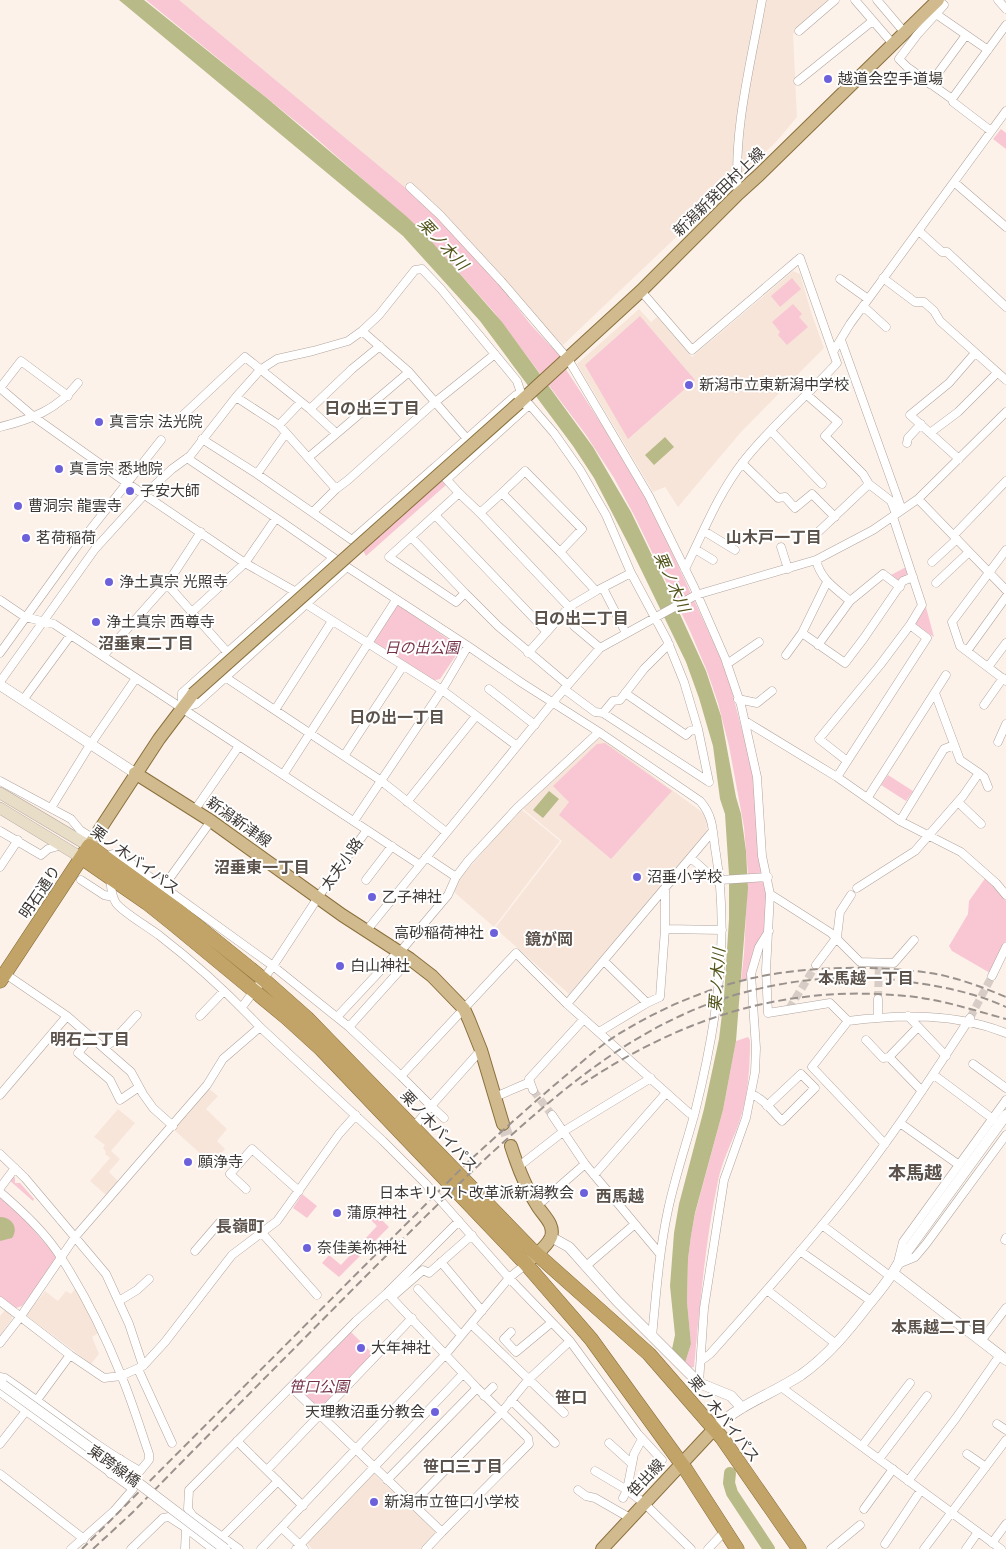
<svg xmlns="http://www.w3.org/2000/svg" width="1006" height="1549" font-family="'Roboto Serif','Noto Sans JP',serif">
	<rect width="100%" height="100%" fill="#fdf2ea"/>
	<path fill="#f7e5d9" d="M177,0H833L793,34L797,117L776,142L563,345L426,207Z
		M793,271L800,274L812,315L824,348L741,432L678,507L665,487L653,492L577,364L639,309L651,322L657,317L692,357Z
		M602,738L706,815L707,833L569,994L495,928L562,841L522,808L596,739Z
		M521,809L560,841L494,927L454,892L460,878Z
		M208,1088L218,1096L206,1109L227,1129L217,1141L225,1149L212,1164L173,1129Z
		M118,1109L135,1123L111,1151L120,1159L109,1172L118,1181L106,1195L90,1181L110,1158L105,1154L106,1152L103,1148L105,1145L94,1137Z
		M77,1286L100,1332L92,1337L99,1354L91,1364L26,1315L45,1291L58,1301L66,1291L71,1294Z
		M5,1310L12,1315V1319L0,1336V1316Z
		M372,1472L437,1533L422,1549H312L306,1542Z"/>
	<path fill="#f8c7d3" d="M146,0H179L408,190L455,234L492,275L531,325L559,355L567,371L621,454L645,494L719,654L728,677L755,779L768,894L765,931L749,978L741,981L744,954L748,874L744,827L729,746L718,703L707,671L690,631L635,517L614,478L586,435L494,312L421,230L310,133Z
		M1001,129L1006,133V149L993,139Z
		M792,278L801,289L780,307L771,296Z
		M793,304L802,314L799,317L808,327L787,345L778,335L780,332L772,322Z
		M640,316L695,380L628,439L585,365Z
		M442,480L446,485L366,556L358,541Z
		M908,566L910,574L908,576L896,581L889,576Z
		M397,604L461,648L440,679L431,681L372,641Z
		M926,607L934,637L916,625L915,622Z
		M605,743L672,791L611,859L559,815L569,802L553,786L597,744Z
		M888,775L913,791L906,801L881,785Z
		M986,877L1006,901V941L990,973L952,951L949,946L968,914L969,901Z
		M748,1037L750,1040C750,1068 748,1097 739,1123C732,1142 722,1161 718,1181C705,1242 700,1305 694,1367L690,1368L685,1363L691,1344L687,1302L688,1259L691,1236L695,1214L723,1110L736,1041Z
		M12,1175L15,1178V1183H20L34,1199L33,1201L9,1180Z
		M302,1194L317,1206L307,1218L293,1208Z
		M0,1197L19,1213L56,1256V1261L22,1306L16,1308L0,1297Z
		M368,1207L389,1227L339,1277L322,1263L329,1255L341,1265L377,1226L363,1212Z
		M351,1332L373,1354L319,1409L298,1390V1385Z"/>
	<path fill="#b8ba88" d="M119,0H144L268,99L406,216L425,234L502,322L593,447L631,512L673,599L706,671L721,716L736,797L741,814L746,851L748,888L736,1041L723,1110L695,1213L691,1236L688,1259L687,1302L691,1344L685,1363L672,1349L675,1335L670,1286L674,1233L679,1204L704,1109L719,1039L724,997L729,919V875L725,814L720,799L713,746L708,729L699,698L686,662L631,549L594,478L573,446L480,321L403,236Z
		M665,437L674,447L654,465L645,455Z
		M549,791L559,799L543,818L533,810Z
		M0,1217C12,1217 19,1228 12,1238L0,1241Z"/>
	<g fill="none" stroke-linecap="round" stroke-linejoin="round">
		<path stroke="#b8ba88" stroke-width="12" d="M730,1473L729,1483L732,1493L769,1549"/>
		<path stroke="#d7cdc6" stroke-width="8" stroke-dasharray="8 4" stroke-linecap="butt" d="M878,999L879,963
			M789,1009L816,965
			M970,1018L992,976
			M533,1090L552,1115"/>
		<path stroke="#d7cdc6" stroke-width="12" stroke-dasharray="12 6" stroke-linecap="butt" d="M503,1124L511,1146"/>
		<defs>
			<path id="minor" d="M855,0L893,44
				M877,0L905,33
				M938,0L944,5L917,35L899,59L907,67L952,99L953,102L991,131
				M998,0L1006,9
				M936,14L988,50
				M799,31L835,0
				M798,81L870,23H874
				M930,84L966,35
				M952,99L1006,25
				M954,182L1006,227
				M410,187L440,215L501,281L568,359L649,496L694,587L725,658L741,705L757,777L762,856L770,894L766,970L768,1013L830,1003L848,1021
				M738,194C733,130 751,63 762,0
				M919,231L942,252H947L1006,307
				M883,278L915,302H924L934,311L940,321L1006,380
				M840,279L868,299
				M641,291L692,350L800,258L833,352
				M863,306L886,327
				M362,331L409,372L468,440
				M841,340L902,510
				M0,388L34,417L127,483L245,563L296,592L306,604L442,690L517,746
				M0,388L21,361L68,396
				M807,395L838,422L825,436L863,474L869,484L891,501L896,514
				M236,397L279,425L336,489
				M310,409L336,433
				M180,418L245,357L310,409L352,369L380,346
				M279,425L301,402
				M0,427C32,419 57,410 78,383
				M771,431L822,484
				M930,433L958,412L997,373
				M202,439L257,474L352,540L435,467
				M907,443L908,438L921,424
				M309,457L409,372
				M187,458L276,518
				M959,459L910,415L949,383L975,353
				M742,463L778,498L785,497L795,508L812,494L835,517
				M257,474L286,433
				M447,479L529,405
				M459,493L435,467L516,395L522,396
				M918,499L1006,590
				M313,512L336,489L348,480L434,403L495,354
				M480,513L502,493
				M435,515L547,632
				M704,531L735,550
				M201,532L167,584L227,652
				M954,535L1006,481
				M814,536L869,484
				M411,537L465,593
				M781,547L788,569
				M695,549L713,560
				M1006,550L952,622L960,646L1006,681
				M560,552L582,529L525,471L502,493L560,552L596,591L569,607L480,513L459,493L389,557L456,602L465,593L498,626L568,685
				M333,558L182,693V708L196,704L347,567
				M816,560C821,580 835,588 850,601
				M932,562L957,539
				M685,569C703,533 718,494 743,462C771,426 807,396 837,363L833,352L850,324L1006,111
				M827,582L802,633L845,663L864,638L903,581L913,577
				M936,583L969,552
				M603,588L626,633
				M600,589L631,573
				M0,600L25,617L54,624L420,865
				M192,612L245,563L276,518L347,567L468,646L522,683L599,732
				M574,626L600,648
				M818,645L850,601L883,574L900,587
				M967,651L1006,597
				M0,653L75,549L161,440
				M528,653L569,607
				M786,655L802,633
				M103,656L167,584
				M727,664L759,642
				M988,667L1006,643
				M225,677L380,780L446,832
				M0,682L95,549L144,495L172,469L190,456L236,397L260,370L277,359L313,351L348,341L362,331L379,315L415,270L422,269L441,289L517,381L522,396L554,433L580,470L606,515L631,573L667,640L684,682L698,729L709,782
				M489,689L535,725
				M564,689L595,712L603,713L709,782
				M625,693L686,735L690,731L698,729
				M738,699L757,703L772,691
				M23,700L70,636
				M984,705L1003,678
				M275,710L332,621
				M603,713L613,701L620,700L644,669L669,644
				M745,721L837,777L900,821L961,852L996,883L1006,895
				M998,742L1006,724
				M344,756L403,666
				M847,761L819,739L880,665L910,625L922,605L893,517
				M979,773L984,777L988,787
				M283,775L396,600
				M837,777L927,638L910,625
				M0,781L71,819L80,830L94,839
				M868,797L946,675
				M407,802L476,716
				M958,802L981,824
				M51,808L88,748L136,678
				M194,811L239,746
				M354,821L442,690L468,646
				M900,821L944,749L954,745
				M0,831L41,855L48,849L62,845
				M105,857L113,854L125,859L273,966L321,893L367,830
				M426,857L456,877
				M691,858L720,884
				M0,867L18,840
				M110,877C111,886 111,896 116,903C122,912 150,928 160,936C195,963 229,994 260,1027L383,1141L425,1183L509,1278L570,1341L638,1434L662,1460
				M81,880L104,895L113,897
				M366,880L392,846
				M720,880L768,877
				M164,886L211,821
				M857,888L915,851L963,796L979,773L960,760L935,693
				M770,894L831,933L860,962L894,963L914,940
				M665,929L722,930
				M367,930L553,702L600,648L696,595L816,560L873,530L918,499L1006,412
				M400,952L448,895L456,877L468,861L517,808L599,732L700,801C715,818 712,833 716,854C730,940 716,1028 695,1112C686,1145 675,1177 668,1210C659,1252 656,1295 652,1337
				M604,961L647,1003
				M816,965L837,937L840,912L851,895
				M4,973L67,1016L131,1072L143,1094L153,1108L173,1126
				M992,976L1006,947
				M567,1004L712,832
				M242,1007L273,966L349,1027L401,1076L516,953L567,1004L689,1113L694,1116
				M200,1016L224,991
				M908,1016L946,1056
				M337,1017L395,955
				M878,1017V999
				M349,1027L410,959
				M918,1027L889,1057L922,1091
				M599,1032L647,1003L660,997L665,929V890
				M91,1037L78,1053L110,1080L120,1100L139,1087
				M866,1040L883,1058L889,1057
				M104,1048L112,1042L137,1015
				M973,1064L1006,1088
				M934,1075L993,1119
				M401,1076L431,1106L413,1128
				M533,1090L529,1079L584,1019
				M751,1094C763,1098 772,1111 782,1121L815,1088L801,1074L767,1106
				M0,1095L67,1016
				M495,1097L530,1082
				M552,1115L585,1164L660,1254
				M444,1118L431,1106L481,1050
				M900,1123L959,1165
				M885,1144L812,1067L848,1021C901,1014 955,1013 1006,1033
				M0,1154L25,1178L106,1274L129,1324L143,1366
				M518,1167L564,1131L651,1078
				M594,1175L666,1093
				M0,1188L15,1168
				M246,1189L230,1174L252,1149L299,1191
				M0,1192C23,1212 46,1233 62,1259C85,1295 105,1335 121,1375C132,1401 140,1428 149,1454V1460L140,1471C92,1445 50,1408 5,1378L0,1377
				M537,1206L585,1164
				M822,1225L891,1277
				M262,1233L317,1295
				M1005,1240L1006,1238
				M195,1251L220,1222
				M800,1251L871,1301
				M441,1262L482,1311
				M898,1262L903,1242L1006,1100
				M898,1264L915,1257L926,1244L1006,1135
				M586,1266L635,1224
				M418,1289L461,1335
				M767,1290L836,1344
				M392,1297L423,1270L429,1273L472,1235
				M0,1301L70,1355L104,1378L121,1376L143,1366L165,1342L232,1255L277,1221L339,1134L356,1115
				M119,1301L137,1290L149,1279
				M471,1324L564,1413
				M511,1332L504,1339L516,1352L551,1323
				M981,1341L1006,1308
				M0,1343L21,1316L75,1237L207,1085L223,1059L260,1027
				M702,1360L710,1354C755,1304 799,1254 841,1202C888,1143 929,1081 970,1018
				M138,1369L172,1443
				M699,1383L704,1308L724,1180L746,1118L755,1072L756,1048L751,974L759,947L769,931
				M291,1387L442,1532L529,1444L528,1438L477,1388L387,1293
				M781,1387L1001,1549
				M0,1392L133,1489L114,1511L71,1549
				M484,1396L493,1387
				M37,1400L70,1355
				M511,1400L555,1443
				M997,1424L1006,1430
				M642,1439L634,1454L627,1490L644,1503L691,1549
				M237,1441L303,1506
				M609,1443L631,1463
				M0,1444L26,1411
				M862,1446L910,1383
				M967,1454L986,1467
				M879,1459L927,1396
				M267,1470L412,1318
				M595,1471L627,1490L623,1498
				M0,1474L84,1539
				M387,1480L477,1388
				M908,1481L956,1418L1000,1355
				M578,1490L586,1496L595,1498L630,1518
				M412,1504L501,1413L528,1380L570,1341
				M864,1509L893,1469
				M188,1525L186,1528L213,1549
				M282,1528L304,1549
				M223,1536L278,1481
				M992,1543L1006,1524
				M885,1544L921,1490
				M131,1549L163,1518L169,1517L186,1528L185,1549
				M239,1549L193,1516L188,1509L189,1490L356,1321L387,1293L459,1221
				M261,1549L445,1355L509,1278L526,1264
				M296,1549L463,1374
				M426,1549L442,1532
				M708,1549L725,1531
				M831,1549L860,1525
				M924,1549L1006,1440
				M966,1549L978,1532"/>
			<path id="tertiary" d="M0,685L135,773
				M551,1237L569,1247L617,1301L699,1383L731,1396L742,1408
				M893,1273L1006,1360
				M714,1429C738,1405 772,1394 801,1375C828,1356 849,1330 869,1304C880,1291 890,1278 898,1264L1006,1115
				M111,1473L120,1460"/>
			<path id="secondary" d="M0,793L89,846
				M0,808L82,858"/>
			<path id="primary" d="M519,403L641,291L738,194L759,175L938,0
				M135,773L211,821L342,915L410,959L432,976L464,1009L469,1020L481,1050L503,1124
				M89,846L159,739L193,694
				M511,1146C518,1168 525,1187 538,1207C544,1216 555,1225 551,1237C547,1247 537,1253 530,1260
				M602,1549L714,1429"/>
			<path id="trunk" d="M82,858L147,903L172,923L287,1018L321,1049L526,1264L591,1339L686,1470L737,1549
				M0,981L89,846L180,912L263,979L307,1018L530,1248L649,1354L722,1438L799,1549"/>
		</defs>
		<use href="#minor" stroke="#b0a59e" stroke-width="9"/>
		<use href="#tertiary" stroke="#b0a59e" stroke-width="11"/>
		<use href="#secondary" stroke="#b0a59e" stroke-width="12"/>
		<use href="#primary" stroke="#8a703d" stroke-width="14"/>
		<use href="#trunk" stroke="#8a703d" stroke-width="15"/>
		<use href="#minor" stroke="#fff" stroke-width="8"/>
		<use href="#tertiary" stroke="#fff" stroke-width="10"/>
		<use href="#secondary" stroke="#e8ddc6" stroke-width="11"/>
		<use href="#primary" stroke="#d1bb8e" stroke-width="12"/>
		<use href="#trunk" stroke="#c2a468" stroke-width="14"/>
		<path stroke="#99918c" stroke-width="2" stroke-dasharray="8 4" stroke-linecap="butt" d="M581,1085C681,1018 785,984 906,996C940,999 973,1010 1006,1019
			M82,1549L470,1160C501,1132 532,1104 564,1077C581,1063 598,1047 617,1035C659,1009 705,989 753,978C805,966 877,965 930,973C956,977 982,987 1006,997
			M93,1549L133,1512C209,1434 285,1358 361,1281C412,1230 463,1178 517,1130C567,1086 619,1044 680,1016C745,985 824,972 896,980C934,985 971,991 1006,1007"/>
		<defs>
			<path id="tertiary-bridge" d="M3,1385L129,1476L225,1549"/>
			<path id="primary-bridge" d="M193,694L519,403"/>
		</defs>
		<use href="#tertiary-bridge" stroke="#b0a59e" stroke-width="11" stroke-linecap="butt"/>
		<use href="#primary-bridge" stroke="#8a703d" stroke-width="14" stroke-linecap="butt"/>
		<use href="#tertiary-bridge" stroke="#fff" stroke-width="10"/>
		<use href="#primary-bridge" stroke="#d1bb8e" stroke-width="12"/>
	</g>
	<g fill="#6c61db" stroke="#fff" stroke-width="2">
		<circle cx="828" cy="79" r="5"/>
		<circle cx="689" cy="385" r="5"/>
		<circle cx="99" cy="422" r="5"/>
		<circle cx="59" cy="469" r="5"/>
		<circle cx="130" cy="491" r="5"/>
		<circle cx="18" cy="506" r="5"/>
		<circle cx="26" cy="538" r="5"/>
		<circle cx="109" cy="582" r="5"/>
		<circle cx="96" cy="622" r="5"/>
		<circle cx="637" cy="877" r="5"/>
		<circle cx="372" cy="897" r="5"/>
		<circle cx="494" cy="933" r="5"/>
		<circle cx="340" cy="966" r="5"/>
		<circle cx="188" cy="1162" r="5"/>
		<circle cx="584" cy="1193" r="5"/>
		<circle cx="337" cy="1213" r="5"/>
		<circle cx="307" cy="1248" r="5"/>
		<circle cx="361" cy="1348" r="5"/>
		<circle cx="435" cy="1412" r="5"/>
		<circle cx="374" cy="1502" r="5"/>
	</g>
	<g text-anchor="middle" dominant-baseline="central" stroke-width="4" stroke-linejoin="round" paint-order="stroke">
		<g font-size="15" fill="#3d3835" stroke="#fff" text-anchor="start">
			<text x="838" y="79">越道会空手道場</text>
			<text x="699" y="385">新潟市立東新潟中学校</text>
			<text x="109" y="422">真言宗 法光院</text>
			<text x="69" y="469">真言宗 悉地院</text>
			<text x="140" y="491">子安大師</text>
			<text x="28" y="506">曹洞宗 龍雲寺</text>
			<text x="36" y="538">茗荷稲荷</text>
			<text x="119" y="582">浄土真宗 光照寺</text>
			<text x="106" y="622">浄土真宗 西尊寺</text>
			<text x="647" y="877">沼垂小学校</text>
			<text x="382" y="897">乙子神社</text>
			<text x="484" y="933" text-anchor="end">高砂稲荷神社</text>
			<text x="350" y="966">白山神社</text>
			<text x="198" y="1162">願浄寺</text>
			<text x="574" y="1193" text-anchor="end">日本キリスト改革派新潟教会</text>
			<text x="347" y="1213">蒲原神社</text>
			<text x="317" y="1248">奈佳美祢神社</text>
			<text x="371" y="1348">大年神社</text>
			<text x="425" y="1412" text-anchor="end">天理教沼垂分教会</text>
			<text x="384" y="1502">新潟市立笹口小学校</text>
		</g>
		<g font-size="15" fill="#3d3835" stroke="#fff">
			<text transform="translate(719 192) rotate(-44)">新潟新発田村上線</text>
			<text transform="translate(239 822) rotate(35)">新潟新津線</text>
			<text transform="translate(135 860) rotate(36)">栗ノ木バイパス</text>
			<text transform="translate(342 864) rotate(-54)">太夫小路</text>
			<text transform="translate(40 892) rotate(-56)">明石通り</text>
			<text transform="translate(439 1131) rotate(47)">栗ノ木バイパス</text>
			<text transform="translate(724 1419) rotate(52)">栗ノ木バイパス</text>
			<text transform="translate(114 1466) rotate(36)">東跨線橋</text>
			<text transform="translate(646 1478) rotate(-47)">笹出線</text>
		</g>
		<g font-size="15" font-style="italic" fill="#763347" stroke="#fff">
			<text x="422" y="648">日の出公園</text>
			<text x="319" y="1387">笹口公園</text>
		</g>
		<g font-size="16" font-style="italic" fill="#53531a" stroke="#fff">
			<text transform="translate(443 244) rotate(47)">栗ノ木川</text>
			<text transform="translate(672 582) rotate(66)">栗ノ木川</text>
			<text transform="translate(717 980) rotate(-86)">栗ノ木川</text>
		</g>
		<g font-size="16" font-weight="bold" fill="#5c524c" stroke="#fff">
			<text x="372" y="408">日の出三丁目</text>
			<text x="774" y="537">山木戸一丁目</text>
			<text x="581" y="618">日の出二丁目</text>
			<text x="146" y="643">沼垂東二丁目</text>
			<text x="397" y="717">日の出一丁目</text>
			<text x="262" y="867">沼垂東一丁目</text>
			<text x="549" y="939">鏡が岡</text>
			<text x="866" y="978">本馬越一丁目</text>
			<text x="90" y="1039">明石二丁目</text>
			<text x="620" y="1196">西馬越</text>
			<text x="240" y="1226">長嶺町</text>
			<text x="939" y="1327">本馬越二丁目</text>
			<text x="571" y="1397">笹口</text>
			<text x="463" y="1466">笹口三丁目</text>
		</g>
		<g font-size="18" font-weight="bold" fill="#5c524c" stroke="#fff">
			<text x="915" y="1172">本馬越</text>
		</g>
	</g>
</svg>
